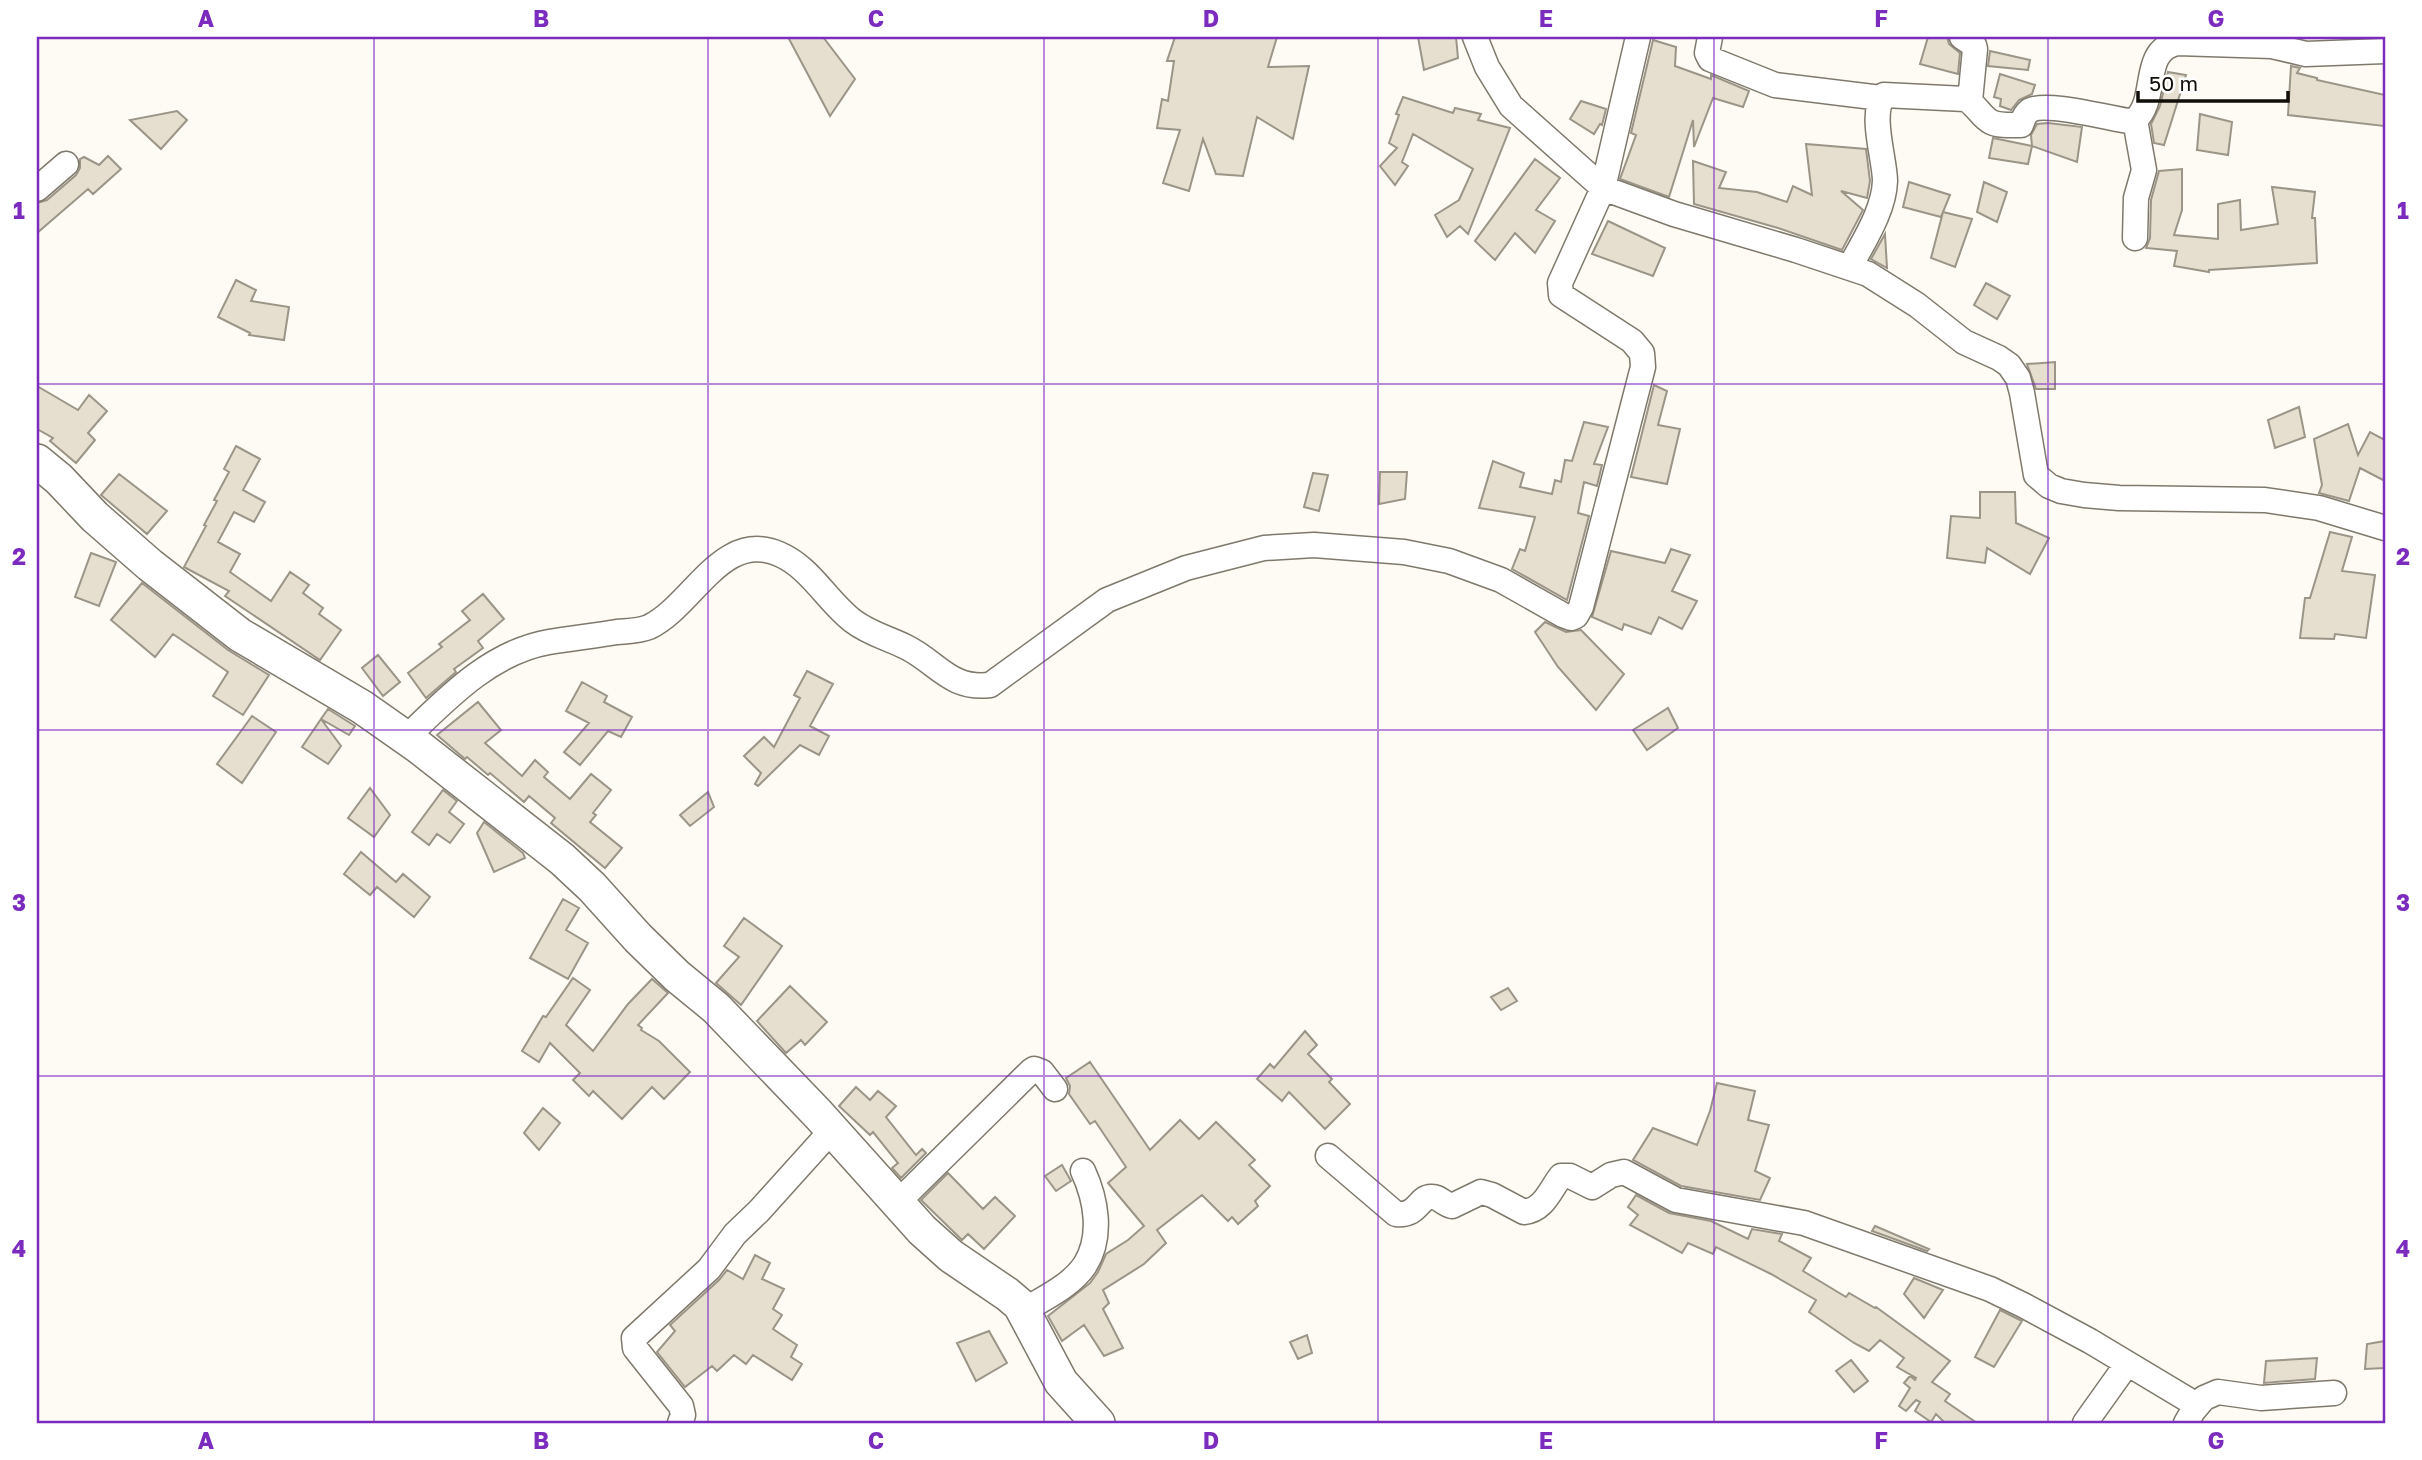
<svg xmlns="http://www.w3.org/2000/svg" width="2422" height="1460" font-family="'Golos Text',sans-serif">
	<rect width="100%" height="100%" fill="#fefbf5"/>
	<path fill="#e6dfd0" stroke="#9b9487" stroke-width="2" d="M788,37H823L855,79L830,116Z
		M1175,37H1277L1268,67L1309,66L1293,139L1257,117L1243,176L1216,174L1203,139L1189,191L1163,183L1180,130L1157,128L1162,99L1168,101L1174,61H1167Z
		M1418,37H1456L1458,58L1424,70Z
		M1928,37H1947L1949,44L1960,53L1958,74L1920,64Z
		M1653,40L1676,47L1675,66L1711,79V75L1749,91L1743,107L1713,98L1694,147L1693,120L1669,197L1620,179L1636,135L1631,133Z
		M1990,51L2030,60L2028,70L1988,66Z
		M2291,66L2300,68L2297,73L2317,78V80L2385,95L2384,126L2288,115Z
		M2168,72L2186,75L2164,145L2154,143L2151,124L2160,106Z
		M2000,74L2035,85L2032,94L2019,100L2011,110L2000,106L2001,99L1994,97Z
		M1403,97L1453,113L1455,108L1481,114L1478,120L1510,128L1468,234L1460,226L1447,237L1435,215L1459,200L1473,169L1413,134L1402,162L1408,166L1395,185L1380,166L1397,148L1389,143L1399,115L1396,114Z
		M1581,101L1606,109L1602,125L1600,124L1594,134L1570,119Z
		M177,111L187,120L161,149L130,120Z
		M2200,114L2232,122L2228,155L2197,150Z
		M2048,123L2082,127L2077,162L2032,146L2028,164L1989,158L1993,138L2032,146L2031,135L2037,124Z
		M1806,144L1866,149L1870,181L1867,198L1841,191L1863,210L1842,250L1778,228L1694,204L1693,161L1726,172L1719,188L1757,192L1787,202L1793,186L1812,195Z
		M108,156L121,169L93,194L88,189L37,233V203L47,200L76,175L80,168V159L84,157L99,165Z
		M1535,159L1560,178L1536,210L1555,221L1535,253L1515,233L1495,260L1475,241Z
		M2182,169V210L2174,235L2218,239V204L2240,200L2241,230L2278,224L2272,187L2315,192L2312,218H2315L2317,263L2209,270V272L2174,266L2177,251L2146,248L2150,238L2151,200L2159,171Z
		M1909,182L1950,195L1941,217L1903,207Z
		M1984,182L2007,192L1997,222L1977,212Z
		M1943,212L1972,219L1955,267L1931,258Z
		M1608,221L1665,248L1653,276L1592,254Z
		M1885,234L1887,268L1871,259Z
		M236,280L256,290L251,301L289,307L284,340L249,335L250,333L218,317Z
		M1986,283L2010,296L1997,319L1974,305Z
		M2055,362V389H2036L2027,364Z
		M1654,385L1667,391L1658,425L1680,429L1667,484L1631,477Z
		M37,386L78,410L89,395L107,411L88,433L95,440L76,463L50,441L53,438L37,429Z
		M2299,407L2305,437L2275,448L2268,420Z
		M1584,422L1608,427L1594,464L1602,465L1597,486L1584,482L1578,513L1589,516L1567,600L1512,569L1520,549L1525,551L1535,517L1479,508L1493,461L1524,473L1520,487L1552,494L1555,480L1561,482L1565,460L1572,461Z
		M2348,424L2358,455L2370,432L2385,440V481L2360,468L2349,501L2319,493L2322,485L2314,439Z
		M236,446L260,459L243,490L265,502L254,522L234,512L218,542L240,554L230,572L271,601L290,572L309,585L303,593L323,608L319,614L341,630L320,660L225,596L229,591L184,567L206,526L204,525L217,501L214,500L229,472L224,469Z
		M1380,472H1407L1405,499L1379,504Z
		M1313,473L1328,475L1319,511L1304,507Z
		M119,474L167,511L147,534L101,495Z
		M1980,492H2015L2016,523L2049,538L2030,574L1987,548L1985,563L1947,558L1951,516L1980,518Z
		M2330,532L2352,537L2342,571L2375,575L2366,638L2335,634L2334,639L2300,638L2305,598H2310Z
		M1671,549L1690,555L1672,591L1697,601L1682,629L1659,617L1651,634L1624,624L1622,630L1592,617L1611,551L1665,563Z
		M91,553L116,562L99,606L75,597Z
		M142,583L228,650L269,675L243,715L213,696L228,672L173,634L155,657L111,620Z
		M483,594L504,619L478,641L483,648L454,669L456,672L426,698L408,673L442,647L439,644L470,620L462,611Z
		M1545,622L1566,632L1581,630L1624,674L1596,710L1558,667L1535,632Z
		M378,655L400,682L383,696L362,668Z
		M807,671L833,684L810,726L829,736L819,755L800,745L758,786L755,784L761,773L744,756L764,737L774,747L800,698L794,695Z
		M582,682L607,696L604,702L632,717L621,737L608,731L580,765L564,752L589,723L566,711Z
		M478,702L501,730L485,743L522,776L535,760L548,772L544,777L570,799L591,774L611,790L593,813L596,815L590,822L622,848L605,868L551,823L555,818L529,796L524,802L490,773L488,775L467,757L465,759L437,735Z
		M1668,708L1678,728L1647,750L1633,730Z
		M328,709L355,726L349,735L321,719Z
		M252,716L276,732L242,783L217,764Z
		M321,719L341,746L328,764L302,747Z
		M370,788L390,815L374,837L348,818Z
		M443,790L457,801L449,812L464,824L450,843L437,834L429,845L412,832Z
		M708,792L714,807L690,826L680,815Z
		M484,822L523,853L525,858L494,872L477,833Z
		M361,852L396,882L403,874L430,897L414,917L377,887L370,895L344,874Z
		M563,899L579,908L566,930L588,943L568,979L530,958Z
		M744,918L782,946L741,1005L716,983L739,957L724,946Z
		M573,978L590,990L566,1025L593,1051L628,1004L652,979L668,993L638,1025L642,1028L641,1030L659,1041L690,1072L664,1099L652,1087L622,1119L593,1091L589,1096L573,1080L580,1073L550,1043L539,1062L522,1051L543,1016L546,1017Z
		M790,986L827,1022L805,1045L801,1040L786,1053L757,1021Z
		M1508,988L1517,1001L1501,1010L1491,997Z
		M1305,1031L1317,1045L1308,1054L1332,1079L1329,1082L1350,1104L1325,1129L1289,1092L1282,1101L1257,1079L1270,1064L1274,1068Z
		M1090,1062L1150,1150L1180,1120L1199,1139L1216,1122L1255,1160L1249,1165L1270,1186L1255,1201L1258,1206L1238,1224L1232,1217L1228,1221L1202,1195L1157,1230L1166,1243L1144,1264L1103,1290L1109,1303L1103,1309L1123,1348L1104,1356L1084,1325L1062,1341L1048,1316L1090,1283L1098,1272L1106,1254L1128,1240L1144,1226L1108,1183L1126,1167L1095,1121L1090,1124L1069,1094L1070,1086L1066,1078Z
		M1717,1083L1755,1091L1748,1120L1769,1125L1755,1171L1770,1178L1760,1200L1681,1186L1633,1160L1653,1128L1697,1145L1710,1111Z
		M856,1087L870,1100L878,1091L896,1106L886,1117L916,1155L922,1149L926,1153L901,1178L892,1168L898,1163L873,1132L870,1135L839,1106Z
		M543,1108L560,1123L539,1150L524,1133Z
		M1062,1165L1071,1181L1056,1191L1045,1176Z
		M948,1173L983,1209L995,1197L1015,1216L984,1249L968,1234L962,1240L921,1200Z
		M1636,1195L1669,1213L1711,1221L1748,1239L1752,1229L1782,1234L1779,1241L1811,1258L1803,1271L1846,1297L1849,1293L1875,1308L1876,1307L1950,1361L1932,1382L1950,1394L1945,1401L1977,1423H1945L1936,1414L1931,1422L1915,1411L1920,1402L1916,1400L1906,1411L1899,1406L1910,1388L1904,1383L1910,1376L1915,1380L1916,1378L1897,1367L1904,1358L1880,1340L1869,1351L1854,1343L1809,1312L1816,1300L1771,1274L1716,1247L1713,1254L1688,1243L1682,1253L1630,1225L1638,1215L1628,1207Z
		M1875,1226L1929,1249L1927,1251L1872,1231Z
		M755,1255L770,1263L762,1279L784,1289L773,1309L782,1315L773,1329L797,1345L791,1357L802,1364L792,1380L753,1355L746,1364L734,1355L717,1371L712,1366L685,1387L657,1352L675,1331L670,1325L719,1280L727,1270L743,1279Z
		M1914,1278L1943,1290L1924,1318L1904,1294Z
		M2000,1310L2022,1321L1994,1367L1975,1357Z
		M989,1331L1007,1363L976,1381L957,1343Z
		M1307,1335L1312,1353L1298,1359L1290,1342Z
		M2385,1341V1368L2365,1369L2367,1344Z
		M2317,1358L2315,1379L2264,1383L2266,1361Z
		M1851,1360L1868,1381L1854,1392L1836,1371Z"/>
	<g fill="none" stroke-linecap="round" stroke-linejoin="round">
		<defs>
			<path id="street" d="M1475,37L1487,67L1511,106L1603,188L1674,214L1796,250L1868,274L1917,305L1964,342L1999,358L2009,365L2018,378L2022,393L2036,475L2049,486L2061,491L2084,495L2119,498L2265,500L2319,508L2385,528
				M1710,37L1707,53L1710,59L1775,85L1881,98
				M1962,37L1974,45L1975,49L1970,101
				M2135,120L2144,170L2136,198L2135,238
				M37,189L66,164
				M1850,267C1863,242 1884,211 1885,181C1885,160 1869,113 1884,95L1965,99C1976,104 1981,117 1991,122C1999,126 2012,125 2021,125C2023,120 2024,115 2029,111C2044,101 2108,118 2128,121L2135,120C2159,99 2140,51 2177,43L2272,46L2306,54L2385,51
				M406,738C447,698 491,652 549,642C572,638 595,636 617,632C627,631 640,631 649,627C693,606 722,529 779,554C810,567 827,601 853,621C870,634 888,638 906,647C937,662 950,690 990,685L1107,600L1186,568L1264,548L1314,545L1404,552L1449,561L1501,580L1563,615L1571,618L1576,616L1581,607L1643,367L1642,353L1632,341L1561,295L1560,283L1603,188L1638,37
				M1328,1156L1396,1214C1419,1216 1418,1197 1431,1197C1438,1196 1444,1204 1452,1206L1481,1192L1492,1195L1524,1212C1544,1210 1550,1190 1561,1176H1570L1592,1187L1611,1175L1624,1172L1676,1200L1804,1223L1990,1289L2023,1305L2090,1341L2190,1401L2193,1411L2186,1423
				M898,1202L1031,1071L1034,1069L1042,1072L1055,1089
				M1023,1311C1044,1298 1071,1286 1085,1265C1103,1236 1096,1199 1083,1171
				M2193,1411L2204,1398L2218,1392L2261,1398L2334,1393
				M680,1423L683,1415L681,1406L635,1348L634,1338L709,1269L735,1234L759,1211L832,1130
				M2085,1423L2127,1364"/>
			<path id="secondary" d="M37,461L59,479L95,517L150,565L240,635L362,707L419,747L562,859L592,887L638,938L677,976L716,1008L818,1114L922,1230L951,1256L1007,1294L1020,1305L1061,1382L1098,1423"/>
		</defs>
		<use href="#street" stroke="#7f796c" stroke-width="27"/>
		<use href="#secondary" stroke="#7f796c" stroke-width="36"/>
		<use href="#street" stroke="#fff" stroke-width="24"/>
		<use href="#secondary" stroke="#fff" stroke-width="33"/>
	</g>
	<path fill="none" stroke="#7b2cbf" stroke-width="2" stroke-opacity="0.55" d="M374,37V1423M708,37V1423M1044,37V1423M1378,37V1423M1714,37V1423M2048,37V1423M37,384H2385M37,730H2385M37,1076H2385"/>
	<rect width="2422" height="1460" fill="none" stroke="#ffffff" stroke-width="77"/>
	<path d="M2138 91v10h150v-10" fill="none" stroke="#110e0a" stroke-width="3.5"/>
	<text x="2149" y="91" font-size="21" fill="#110e0a" stroke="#ffffff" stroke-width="5" paint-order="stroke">50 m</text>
	<rect x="38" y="38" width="2346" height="1384" fill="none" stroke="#7b2cbf" stroke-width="2.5"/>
	<g font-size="23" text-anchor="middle" font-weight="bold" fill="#7b2cbf">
		<text x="206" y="27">A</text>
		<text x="541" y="27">B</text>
		<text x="876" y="27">C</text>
		<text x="1211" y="27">D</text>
		<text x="1546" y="27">E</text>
		<text x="1881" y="27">F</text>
		<text x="2216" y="27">G</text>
		<text x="19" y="219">1</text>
		<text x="2403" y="219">1</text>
		<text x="19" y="565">2</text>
		<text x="2403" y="565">2</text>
		<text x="19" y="911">3</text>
		<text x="2403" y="911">3</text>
		<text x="19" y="1257">4</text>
		<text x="2403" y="1257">4</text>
		<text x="206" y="1449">A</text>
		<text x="541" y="1449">B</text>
		<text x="876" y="1449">C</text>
		<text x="1211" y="1449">D</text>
		<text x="1546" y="1449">E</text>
		<text x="1881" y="1449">F</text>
		<text x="2216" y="1449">G</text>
	</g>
</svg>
